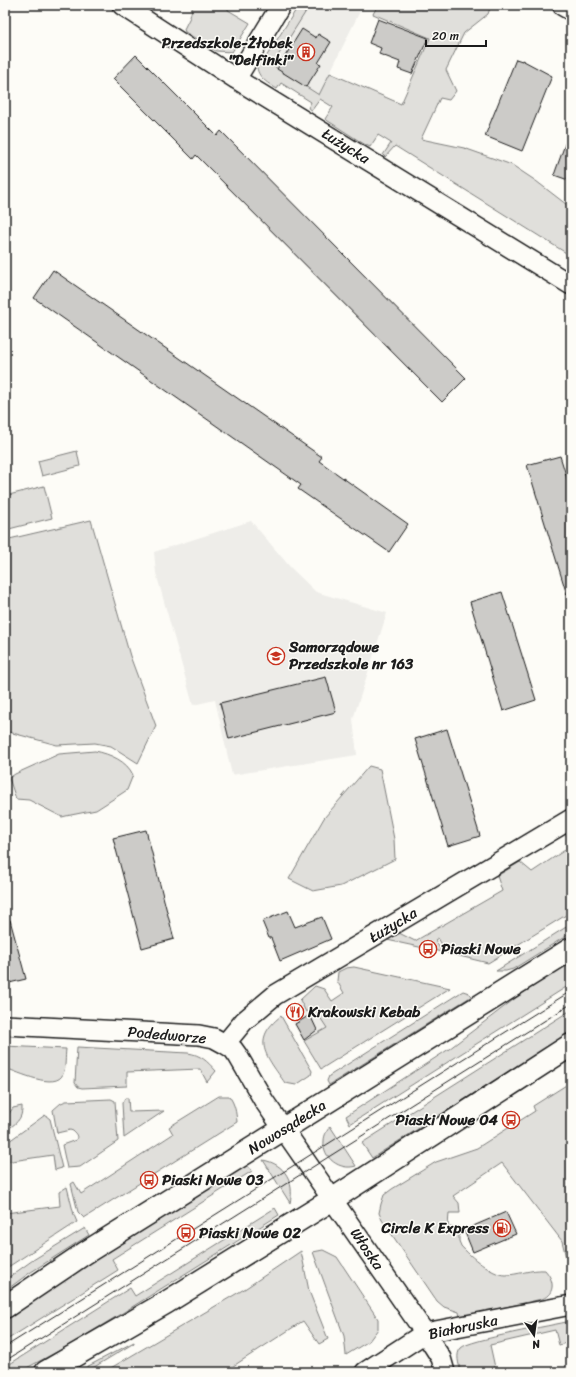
<svg xmlns="http://www.w3.org/2000/svg" width="576" height="1377" font-family="Sriracha,sans-serif">
	<rect width="100%" height="100%" fill="#fdfcf7"/>
	<filter id="ink" filterUnits="userSpaceOnUse"><feTurbulence type="fractalNoise" baseFrequency=".025" numOctaves="2"/><feDisplacementMap in="SourceGraphic" scale="8" xChannelSelector="R" yChannelSelector="G"/><feConvolveMatrix kernelMatrix="1 2 1 2 8 2 1 2 1" color-interpolation-filters="sRGB"/></filter>
	<g filter="url(#ink)">
		<path fill="#eeede9" d="M310,5H363L319,95L271,65Z
			M251,521L291,568L316,592L387,613L353,719L357,755L232,775L215,700L193,705L156,573L154,552Z
			M300,1000L306,1012L314,1007L327,1028L304,1041L285,1010Z"/>
		<path fill="#e0dfdb" stroke="#7e7e7c" d="M193,5H226L228,6V10L250,23L232,52L216,51L185,32L184,29L190,17Z
			M299,5H310L272,65L319,95L330,73L401,104L430,38L373,14L378,5H491L488,14L464,33L446,70L456,91L449,100L440,98L421,139L464,148L512,165L536,181L571,208V256L395,146L385,157L383,155L391,143L378,135L370,147L364,144L325,119L333,107L320,99L312,110L308,108L311,102L281,83L277,89C264,81 251,73 260,55L266,57Z
			M77,451L80,466L42,476L38,461Z
			M44,486L52,518L5,530V496Z
			M91,520L130,656L156,726L138,763L111,746L95,743L57,745L5,731V540Z
			M95,751C110,754 127,761 133,775L127,790L121,794L96,810L66,816L62,817L29,800L16,799L9,778L15,774L59,754Z
			M369,766L380,769L394,839L395,859L341,886L313,891L289,879L324,818Z
			M571,846V912L488,963L447,953L438,938L435,940L442,952L387,940L399,933L415,941L502,891L497,876L520,862L532,872Z
			M571,924V933L513,969L506,971H496Z
			M571,962V984L350,1124L346,1116L449,1049L517,997Z
			M354,967L450,988L321,1069L304,1041L327,1028L314,1008L306,1012L300,1000L315,986L324,989L332,1001L344,993L337,981L338,972L346,968Z
			M463,991L469,993L472,996L329,1085L327,1081L329,1076Z
			M571,1010V1032L372,1158L362,1143Z
			M281,1016L312,1071L311,1075L296,1085L285,1083C267,1057 250,1040 281,1016Z
			M5,1046L66,1049C65,1057 66,1067 63,1074C56,1091 18,1072 5,1068Z
			M77,1047L188,1053C201,1055 207,1061 216,1071L207,1082L200,1069L127,1072V1086L82,1088L78,1087L75,1083Z
			M571,1082V1278L562,1241L502,1163L453,1196L459,1203L460,1213H449L448,1227L459,1228V1241L461,1246C470,1256 492,1275 505,1275C518,1275 531,1269 545,1270C554,1280 556,1293 542,1299L460,1317L459,1312L444,1307L437,1301L382,1220L379,1213L381,1204L384,1195L392,1189L436,1162L477,1148L535,1111L533,1106Z
			M219,1096H229C235,1104 236,1112 237,1122L84,1218L78,1212L71,1184L74,1182L81,1194L173,1134L169,1127Z
			M125,1098H128L129,1112L164,1111L124,1138L122,1103Z
			M111,1099L115,1101L118,1141L80,1167L67,1168L62,1145L76,1140C78,1136 76,1134 73,1131L70,1130L57,1133L53,1110L61,1103L66,1101Z
			M22,1106C23,1120 15,1124 5,1131V1119L13,1108Z
			M45,1115L50,1119L62,1168L55,1170L53,1155L5,1162V1144Z
			M330,1126L356,1166C340,1171 322,1158 324,1141C324,1135 327,1131 330,1126Z
			M263,1160C285,1164 295,1182 290,1203Z
			M247,1165L252,1171L112,1259L118,1270L5,1341V1320L38,1296Z
			M67,1187L74,1215L77,1222L5,1269V1213L60,1206L59,1192Z
			M275,1208L279,1215L124,1312L66,1347L19,1372H5V1367L130,1288L135,1296Z
			M85,1228L89,1235L28,1274L5,1291V1280L33,1260Z
			M323,1250L337,1257L378,1319V1329L369,1341L346,1355L344,1336L313,1252Z
			M301,1251L309,1291L328,1339L319,1344L303,1321L224,1372H104L246,1288Z
			M571,1321V1339L566,1343L559,1345L555,1330L490,1345L496,1372H461C459,1365 455,1354 461,1348C468,1340 554,1325 571,1321Z
			M134,1342V1343L86,1372H77Z"/>
		<path fill="#cccbc8" stroke="#1c1c1c" d="M378,19L428,38L412,74L398,69L400,62L379,54L381,48L369,43Z
			M302,29L316,38L318,34L331,42L318,63L321,64L306,87L277,69Z
			M136,55L217,136L221,131L466,378L442,402L196,155L193,159L113,79Z
			M516,59L522,61V60L552,76L522,151L485,136Z
			M569,133L571,134V181L554,175Z
			M53,270L322,457L319,461L408,524L389,552L298,489L301,485L34,298Z
			M560,456L571,491V595H567L527,465Z
			M502,592L536,700L503,711L470,602Z
			M326,677L336,712L229,739L220,703Z
			M447,729L480,836L448,846L415,739Z
			M146,830L174,939L142,948L113,838Z
			M288,911L295,927L322,917L331,939L280,961L271,938H269L262,921Z
			M5,920H10L26,979L5,984Z
			M310,1015L317,1030L304,1040L295,1024Z
			M506,1212L516,1234L473,1252L464,1230Z"/>
		<g fill="none" stroke-linecap="round" stroke-linejoin="round">
			<defs>
				<path id="minor" d="M122,5L236,79L571,285
					M236,79L281,5
					M5,1025L199,1035L214,1038L225,1044L233,1049L238,1056L264,1101L425,1333L441,1358L445,1372
					M225,1044L244,1021L275,995L571,819
					M365,1372L425,1333L571,1305"/>
				<path id="tertiary" d="M564,5L571,9"/>
				<path id="secondary" d="M5,1307L85,1253L571,949
					M46,1372L167,1302L333,1199L571,1045"/>
			</defs>
			<use href="#minor" stroke="#1c1c1c" stroke-width="22"/>
			<use href="#tertiary" stroke="#1c1c1c" stroke-width="25"/>
			<use href="#secondary" stroke="#1c1c1c" stroke-width="25"/>
			<use href="#minor" stroke="#fdfcf7" stroke-width="19"/>
			<use href="#tertiary" stroke="#fdfcf7" stroke-width="22"/>
			<use href="#secondary" stroke="#fdfcf7" stroke-width="22"/>
			<path stroke="#1c1c1c" stroke-width="1" d="M5,1347L571,991
				M5,1361L571,1004"/>
		</g>
	</g>
	<defs>
		<symbol id="building-ring" viewBox="-11 -11 22 22"><circle r="9.5" fill="#fdfcf7" stroke="#c8321e" stroke-width="1.5"/><path d="M-4-6H4V6H1V3H-1V6H-4ZM-2.5-4.3h1.7v1.8h-1.7ZM.8-4.3h1.7v1.8H.8ZM-2.5-1h1.7V.8h-1.7ZM.8-1h1.7V.8H.8Z" fill="#c8321e"/></symbol>
		<symbol id="school-ring" viewBox="-11 -11 22 22"><circle r="9.5" fill="#fdfcf7" stroke="#c8321e" stroke-width="1.5"/><path d="M0-5L7-2L0 1L-7-2ZM-4 1L0 2.5L4 1V4Q0 6-4 4Z" fill="#c8321e"/></symbol>
		<symbol id="bus-ring" viewBox="-11 -11 22 22"><circle r="9.5" fill="#fdfcf7" stroke="#c8321e" stroke-width="1.5"/><path d="M-5-6H5V4H4V6H2V4H-2V6H-4V4H-5ZM-3.5-4V0h7V-4ZM-3.5 1.2v1.5H-2V1.2ZM2 1.2v1.5H3.5V1.2Z" fill="#c8321e"/></symbol>
		<symbol id="restaurant-ring" viewBox="-11 -11 22 22"><circle r="9.5" fill="#fdfcf7" stroke="#c8321e" stroke-width="1.5"/><path d="M-5-6h1v4h1v-4h1v4h1v-4h1v5L-1.5 .5V6h-2V.5L-5-1ZM5-6V6H3V1.5H1.5Q1.5-4 5-6Z" fill="#c8321e"/></symbol>
		<symbol id="fuel-ring" viewBox="-11 -11 22 22"><circle r="9.5" fill="#fdfcf7" stroke="#c8321e" stroke-width="1.5"/><path d="M-5.5-6h7V0h2V4h1.3V-2.5L3-4.5l.8-.8L6-3V5H2.5V1h-1V6h-7ZM-4.2-4.7v3.2H.2V-4.7Z" fill="#c8321e"/></symbol>
	</defs>
	<g fill-rule="evenodd">
		<use href="#building-ring" x="296" y="42" width="20" height="20"/>
		<use href="#school-ring" x="266" y="646" width="20" height="20"/>
		<use href="#bus-ring" x="418" y="939" width="20" height="20"/>
		<use href="#restaurant-ring" x="285" y="1002" width="20" height="20"/>
		<use href="#bus-ring" x="501" y="1110" width="20" height="20"/>
		<use href="#bus-ring" x="139" y="1170" width="20" height="20"/>
		<use href="#fuel-ring" x="492" y="1218" width="20" height="20"/>
		<use href="#bus-ring" x="176" y="1223" width="20" height="20"/>
	</g>
	<g text-anchor="middle" dominant-baseline="central" stroke-width="3" stroke-linejoin="round" paint-order="stroke">
		<g font-size="15" font-weight="bold" fill="#1c1c1c" stroke="#fdfcf7" text-anchor="start">
			<text x="293" y="43" text-anchor="end">Przedszkole-Żłobek<tspan x="293" dy="17">"Delfinki"</tspan></text>
			<text x="289" y="647">Samorządowe<tspan x="289" dy="17">Przedszkole nr 163</tspan></text>
			<text x="441" y="949">Piaski Nowe</text>
			<text x="308" y="1012">Krakowski Kebab</text>
			<text x="498" y="1120" text-anchor="end">Piaski Nowe 04</text>
			<text x="162" y="1180">Piaski Nowe 03</text>
			<text x="489" y="1228" text-anchor="end">Circle K Express</text>
			<text x="199" y="1233">Piaski Nowe 02</text>
		</g>
		<g font-size="15" fill="#1c1c1c" stroke="#fdfcf7">
			<text transform="translate(346 146) rotate(32)">Łużycka</text>
			<text transform="translate(393 925) rotate(-31)">Łużycka</text>
			<text transform="translate(167 1035) rotate(5)">Podedworze</text>
			<text transform="translate(287 1127) rotate(-32)">Nowosądecka</text>
			<text transform="translate(367 1249) rotate(56)">Włoska</text>
			<text transform="translate(463 1327) rotate(-12)">Białoruska</text>
		</g>
	</g>
	<rect width="576" height="1377" fill="none" stroke="#fdfcf7" stroke-width="20"/>
	<rect x="10" y="10" width="556" height="1357" fill="none" stroke="#1c1c1c" stroke-width="1.5" filter="url(#ink)"/>
	<g transform="translate(534 1335) rotate(167)" stroke="#fdfcf7" stroke-width="3" paint-order="stroke">
	<path d="M0-3L7 15L0 10L-7 15Z" fill="#1c1c1c"/>
	<text y="-6" font-size="11" font-weight="bold" text-anchor="middle" fill="#1c1c1c">N</text>
	</g>
	<path d="M426 40v6h60v-6" fill="none" stroke="#1c1c1c" stroke-width="2"/>
	<text x="432" y="40" font-size="12" fill="#1c1c1c" stroke="#fdfcf7" stroke-width="3" paint-order="stroke">20 m</text>
</svg>
